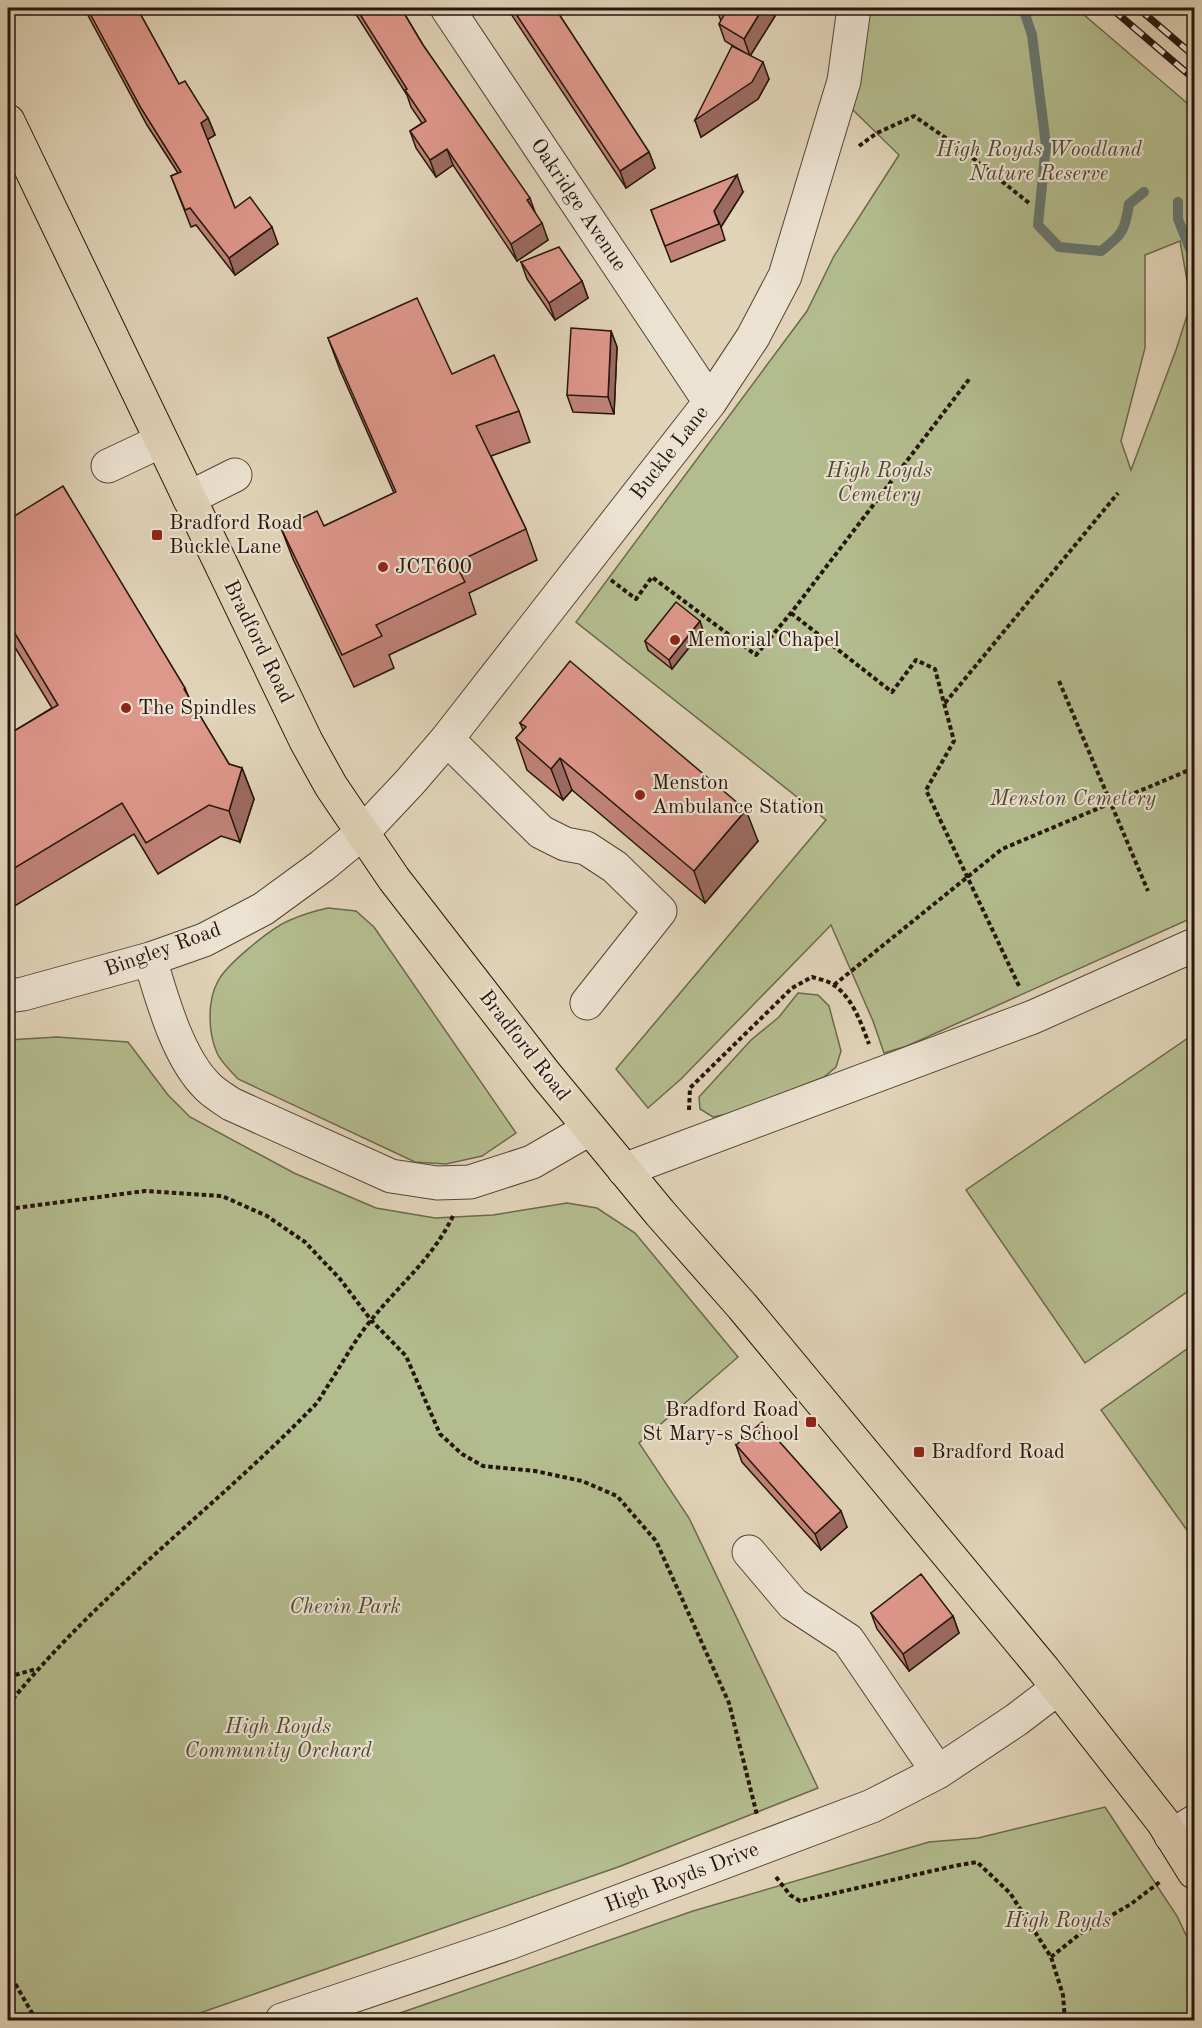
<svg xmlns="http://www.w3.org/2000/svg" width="1202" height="2028" font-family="'Old Standard TT',serif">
	<rect width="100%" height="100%" fill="#e1d3b8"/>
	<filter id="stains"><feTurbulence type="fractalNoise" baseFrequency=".00333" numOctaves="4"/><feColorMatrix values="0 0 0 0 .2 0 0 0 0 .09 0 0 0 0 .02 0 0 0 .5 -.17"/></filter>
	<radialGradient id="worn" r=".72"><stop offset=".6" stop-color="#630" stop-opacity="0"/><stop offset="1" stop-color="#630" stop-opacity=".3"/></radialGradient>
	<path fill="#b3bc8e" stroke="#6c694d" stroke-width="1.5" fill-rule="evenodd" d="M869,8H1076L1194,109V302L1191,303L1194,308V917L907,1046L884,1053L873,1021L831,925L681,1079L648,1108L616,1069L826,820L576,622L807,311L834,256L899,155L853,110ZM1180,241L1191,303L1176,350L1131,470L1121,441L1145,348V255Z
		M328,908L356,911L374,927L516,1133L482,1156L446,1164L415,1162L238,1079C231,1071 221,1062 217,1053C208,1032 207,1001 218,981C227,964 270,929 288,921C301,915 314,911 328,908Z
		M798,993L818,995L829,1006L841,1051L836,1067L824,1077L732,1113L713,1117L700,1109L699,1097L751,1040L779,1017Z
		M1194,1034V1287L1085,1363L966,1190Z
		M57,1037L128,1042L168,1095L190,1117L294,1173L376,1208L435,1218L493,1215L567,1203L597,1208L635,1233L738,1357L639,1443L689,1518L818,1788L621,1866L180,2020H8V1040Z
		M1194,1344V1540L1101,1410Z
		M1105,1807L1177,1916L1194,1952V2020H380L693,1911L929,1842L978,1838Z"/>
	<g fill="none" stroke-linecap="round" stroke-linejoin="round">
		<path stroke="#687772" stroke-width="10" d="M1023,8L1032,35L1046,145L1038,225L1059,247L1101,251C1122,235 1125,231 1129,204L1144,192
			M1178,202V219L1194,259"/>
		<defs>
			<path id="minor" d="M447,8L710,402
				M108,466L161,441
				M189,498L235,475
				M447,739L541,832L565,844L586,848L615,867L660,911L587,1003
				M150,959C162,999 178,1058 208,1087C215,1094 224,1099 231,1104L391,1176L437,1183L470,1182L532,1162L589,1129
				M8,996L23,994L150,959L204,940L263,909L322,866L362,833L410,782L447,739L710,402L753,337L785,276L844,81L854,8
				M624,1170L1033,1017L1194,945
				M749,1552L793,1604L848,1640L938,1772
				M1171,1836L1194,1822
				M282,2020L509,1943L872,1806L938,1772L1016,1720L1058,1688"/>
			<path id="major" d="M8,121L306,741L331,786L394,879L546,1075L660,1213L742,1306L1044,1670L1163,1822L1194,1872"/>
		</defs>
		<use href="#minor" stroke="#544537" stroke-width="35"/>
		<use href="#major" stroke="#25160c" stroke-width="35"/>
		<path stroke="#25160c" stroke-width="4" stroke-dasharray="4.5 3" stroke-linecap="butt" d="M859,146L877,133L914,116L959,147L1029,203
			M611,580L636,599L652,577L756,655L791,613L970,378
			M791,613L892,692L916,660L935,669L954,741L926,790L1020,988
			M1059,681L1148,891
			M945,703L1118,493
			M834,985L1002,849L1194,768
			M689,1110L690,1088L792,988L812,977C819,979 829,981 835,986C853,999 861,1023 869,1044
			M8,1209L145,1191L222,1196L267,1216L305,1242L340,1279L371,1320L406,1356L440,1434L462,1454L483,1466L535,1471L582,1481L617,1496L656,1541L729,1703L757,1815
			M8,1677L36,1669
			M8,1705C98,1593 214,1509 314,1406C320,1400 324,1391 329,1384C343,1362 356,1338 372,1319C401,1283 432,1259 453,1216
			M776,1877L790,1895L800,1901L954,1866L977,1862L1010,1893L1051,1957L1063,1995L1065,2020
			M1051,1957L1081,1933L1131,1904L1161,1881
			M8,1971L36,2020"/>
		<use href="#minor" stroke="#ece2d1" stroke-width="33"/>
		<use href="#major" stroke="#e1d3b8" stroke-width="33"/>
		<defs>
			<path id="rail" d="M1111,8L1194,79
				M1138,8L1194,56"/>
		</defs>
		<use href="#rail" stroke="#25160c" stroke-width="7"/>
		<use href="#rail" stroke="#ece2d1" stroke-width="4.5" stroke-dasharray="14" stroke-linecap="butt"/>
	</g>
	<path fill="#bf8278" stroke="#25160c" stroke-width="1.5" d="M84,8H137L179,84L208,118L215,135L207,139L235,208L278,244L235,275L196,225L191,227L171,176L178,173L147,125Z
		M352,8H401L423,45L534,211L548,240L517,261L453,165L436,177L416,148L410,131L422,123L411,107L407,95Z
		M507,8H555L649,152L655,168L626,188Z
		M780,8L750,56L769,79L758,99L701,137L695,120L745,53L725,41L719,24L721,21L717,10Z
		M743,192L721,227L725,240L671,262L651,210Z
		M521,262L582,281L588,298L555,320L527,279Z
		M611,331L617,347L614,414L573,412L567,395Z
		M328,338L452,374L519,411L530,442L491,456L526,529L537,560L469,593L476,614L389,655L394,668L354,687L293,559L281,528L324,526L394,493L340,370Z
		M8,520L185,688L189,698L229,764L242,768L254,799L240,842L221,836L158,874L134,834L8,910V746L12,743L9,734L52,708L8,636Z
		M703,630L672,669L648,650L645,641Z
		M520,723L758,841L705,903L572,790L563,800L527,770L516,738L523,730Z
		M736,1445L847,1527L821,1550L742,1462Z
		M871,1613L953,1616L959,1633L909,1671L877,1629Z"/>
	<path fill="#9b6a61" stroke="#25160c" stroke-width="1.5" d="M763,8H780L750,56L744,39Z
		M763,62L769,79L758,99L701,137L695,120Z
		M208,118L215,135L207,140L201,123Z
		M447,149L453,165L436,177L430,160Z
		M649,152L655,168L626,188L620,171Z
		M737,175L743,192L721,227L714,211Z
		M530,198L536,215L527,200Z
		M542,223L548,240L517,261L511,244Z
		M272,227L278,244L235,275L229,258Z
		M582,281L588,298L555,320L549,303Z
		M611,331L617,347L614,414L608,397Z
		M700,621L703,630L672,669L669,660Z
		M560,758L572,790L563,800L551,769Z
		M242,768L254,799L240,842L229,811Z
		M746,810L758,841L705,903L694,871Z
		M841,1511L847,1527L821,1550L815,1534Z
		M953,1616L959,1633L909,1671L903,1654Z"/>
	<path fill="#de978b" stroke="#25160c" stroke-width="1.5" d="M87,8H137L179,84L185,81L208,118L201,123L235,208L250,197L272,227L229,258L190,208L185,210L171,176L181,172L141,108Z
		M356,8H401L423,45L530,198L527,200L542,223L511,244L447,149L430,160L410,131L426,121L405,90L407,89Z
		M512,8H555L649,152L620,171Z
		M719,8H763L744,39L719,24L724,15L717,10Z
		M732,46L763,62L752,82L695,120Z
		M737,175L714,211L719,224L665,246L651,210Z
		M559,247L582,281L549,303L521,262Z
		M417,298L452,374L494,355L519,411L476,426L526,529L455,563L465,582L376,625L382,636L342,655L281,528L317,511L324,526L396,492L328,338Z
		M571,328L611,331L608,397L567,395Z
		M63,486L185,688L184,689L229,764L242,768L229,811L209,805L146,843L122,803L8,872V746L14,742L9,734L58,705L8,622V520Z
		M676,602L700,621L669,660L645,641Z
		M570,661L746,810L694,871L560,758L551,769L516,738L526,727L520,723Z
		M762,1422L841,1511L815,1534L736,1445Z
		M921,1574L953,1616L903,1654L871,1613Z"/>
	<g fill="#8f2418" stroke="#ece2d1" stroke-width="2">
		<rect x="151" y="529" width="12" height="12" rx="3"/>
		<circle cx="383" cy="567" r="6"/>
		<circle cx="675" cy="640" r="6"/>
		<circle cx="126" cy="708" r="6"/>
		<circle cx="640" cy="795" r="6"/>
		<rect x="805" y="1416" width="12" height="12" rx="3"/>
		<rect x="913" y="1446" width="12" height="12" rx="3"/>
	</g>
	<g text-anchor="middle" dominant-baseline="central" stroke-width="4.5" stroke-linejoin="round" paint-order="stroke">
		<g font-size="21" font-style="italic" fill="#504833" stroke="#ece2d1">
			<text x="1039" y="150">High Royds Woodland<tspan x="1039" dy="24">Nature Reserve</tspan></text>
			<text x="879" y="471">High Royds<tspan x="879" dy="24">Cemetery</tspan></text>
			<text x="1073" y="799">Menston Cemetery</text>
			<text x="345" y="1607">Chevin Park</text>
			<text x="278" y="1727">High Royds<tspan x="278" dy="24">Community Orchard</tspan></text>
			<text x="1058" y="1921">High Royds</text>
		</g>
		<g font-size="21" fill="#25160c" stroke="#ece2d1">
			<text transform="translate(578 205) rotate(56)">Oakridge Avenue</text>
			<text transform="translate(670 453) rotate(-52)">Buckle Lane</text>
			<text transform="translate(258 642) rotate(64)">Bradford Road</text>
			<text transform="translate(163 950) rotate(-20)">Bingley Road</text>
			<text transform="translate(524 1046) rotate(52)">Bradford Road</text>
			<text transform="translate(682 1878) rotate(-21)">High Royds Drive</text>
		</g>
		<g font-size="21" fill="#25160c" stroke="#ece2d1" text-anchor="start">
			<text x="169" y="523">Bradford Road<tspan x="169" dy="24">Buckle Lane</tspan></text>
			<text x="395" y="567">JCT600</text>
			<text x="687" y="640">Memorial Chapel</text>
			<text x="138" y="708">The Spindles</text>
			<text x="652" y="783">Menston<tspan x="652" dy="24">Ambulance Station</tspan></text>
			<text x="799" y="1410" text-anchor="end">Bradford Road<tspan x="799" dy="24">St Mary-s School</tspan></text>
			<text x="931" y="1452">Bradford Road</text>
		</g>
	</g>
	<rect width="1202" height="2028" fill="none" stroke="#e1d3b8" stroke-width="30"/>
	<rect x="9" y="9" width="1184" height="2010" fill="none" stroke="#25160c" stroke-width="3"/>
	<rect x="15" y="15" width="1172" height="1998" fill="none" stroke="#25160c" stroke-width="1.5"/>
	<rect width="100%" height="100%" filter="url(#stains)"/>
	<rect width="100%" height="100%" fill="url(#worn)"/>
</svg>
